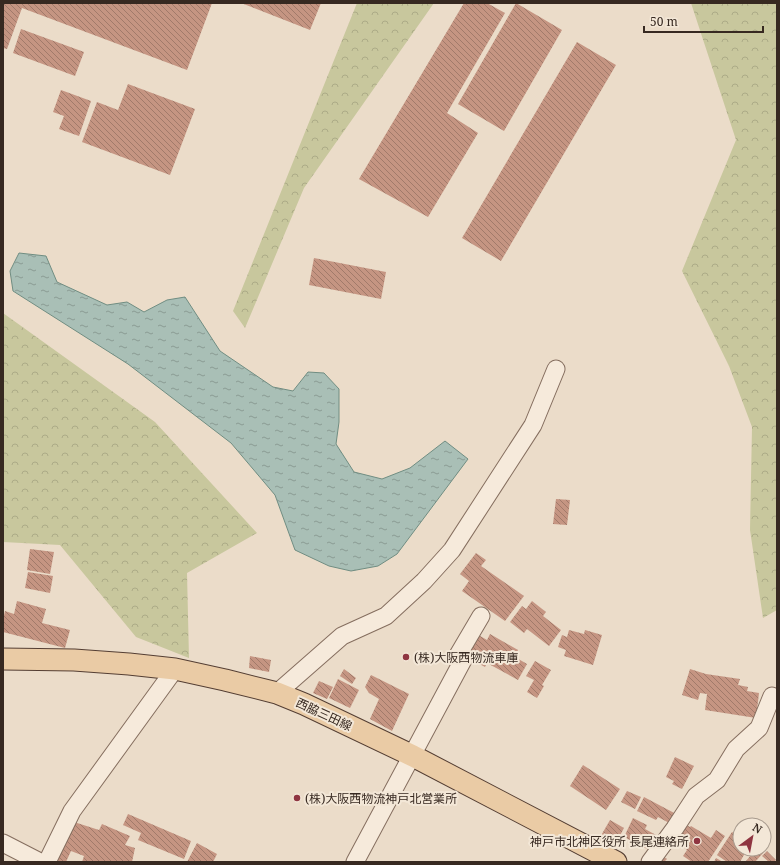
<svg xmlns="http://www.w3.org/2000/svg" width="780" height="865" font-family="'Noto Serif','Noto Sans JP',serif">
	<defs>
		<pattern id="forest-crowns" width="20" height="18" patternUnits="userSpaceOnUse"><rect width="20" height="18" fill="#c8c79d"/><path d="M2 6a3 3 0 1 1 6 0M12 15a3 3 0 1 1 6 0" fill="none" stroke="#acab87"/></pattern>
		<pattern id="water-ripples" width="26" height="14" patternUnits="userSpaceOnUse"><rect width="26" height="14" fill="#a9bfb6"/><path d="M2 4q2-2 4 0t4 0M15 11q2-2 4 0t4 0" fill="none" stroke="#8a9b94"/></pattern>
		<pattern id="building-back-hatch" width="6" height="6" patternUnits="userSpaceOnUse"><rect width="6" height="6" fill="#c59582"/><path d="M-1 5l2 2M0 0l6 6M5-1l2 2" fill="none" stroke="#a17a6a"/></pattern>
	</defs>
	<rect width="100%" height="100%" fill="#ebdcc9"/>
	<path fill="url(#forest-crowns)" d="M357,3H434L304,188L245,328L233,311Z
		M691,3H777V610L763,618L750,530L752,427L729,366L682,271L736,140Z
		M3,313L155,422L257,533L187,573L189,658L136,637L60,545L3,542Z"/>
	<path fill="url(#water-ripples)" stroke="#708d82" d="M19,253L46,256L57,282L107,305L127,302L144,312L167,300L185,297L220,351L273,387L293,391L308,372L324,373L339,389V422L336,444L354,472L382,479L410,468L445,441L468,459L397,554L378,566L351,571L329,566L295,550L275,495L231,443L128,364L13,291L10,271Z"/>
	<path fill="url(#building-back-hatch)" d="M3,3H212L187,70L22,8L7,49L3,48Z
		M241,3H321L310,30Z
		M464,3H487L505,13L447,113L478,133L428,217L359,179Z
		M516,3L562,30L504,131L458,104Z
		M21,29L84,52L75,76L13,53Z
		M577,42L616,65L501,261L462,238Z
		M128,84L195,109L170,175L82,142L97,102L118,110Z
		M61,90L91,101L79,136L59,129L64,116L53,112Z
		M314,258L386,272L381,299L309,285Z
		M556,499L570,500L567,525L553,524Z
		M30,549L54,552L50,574L27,570Z
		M476,553L486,560L481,566L524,596L505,621L462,591L469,581L460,574Z
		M28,572L53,576L50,593L25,588Z
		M17,601L46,609L42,623L70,630L65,648L3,632V620L5,611L14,614Z
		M532,601L546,612L543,616L561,630L549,646L527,629L524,633L510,622L522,606L526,609Z
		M569,630L584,634L585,630L602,635L593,665L564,656L566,650L558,647L562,635L567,637Z
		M475,633L487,640L490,634L518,650L515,657L527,664L518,680L487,663L485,667L463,655Z
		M250,656L271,660L269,672L249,668Z
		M535,661L551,670L542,685L544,686L537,698L527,692L534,680L526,676Z
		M344,669L356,678L352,684L340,676Z
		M690,669L706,674L740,679L738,685L748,687L747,691L759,693L756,718L705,710L707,694L700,693L698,700L682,695Z
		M371,675L409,694L392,731L370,719L379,699L369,693L365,687Z
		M338,679L359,690L350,708L329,698Z
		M319,681L333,687L327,699L313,693Z
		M675,757L694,766L682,789L672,784L674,781L666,777Z
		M583,765L620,789L606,810L570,786Z
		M627,791L641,797L635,809L621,802Z
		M644,797L678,815L673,825L658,817L656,820L637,811Z
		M128,814L191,841L184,859L138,840L141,833L123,825Z
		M633,818L647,825L645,829L656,835L649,850L624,837Z
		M610,820L624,828L614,847L599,839Z
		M74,822L99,830L102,824L130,836L125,845L135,848L132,862H82L84,856L71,851L66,862H60L56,859Z
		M683,823L690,827L691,826L711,838L716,830L725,836L708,862H692L683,856L687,850L673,840Z
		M732,832L740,837V849H743L742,851L745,853L740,862H727L717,855Z
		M197,843L217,854L213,862H187Z
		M756,849H760L764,852L755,862H748L746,861Z
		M767,851L776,860L774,862H769L762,856Z
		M661,855L667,859L664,862H656Z
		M716,858L723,862H714Z"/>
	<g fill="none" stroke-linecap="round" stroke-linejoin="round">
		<defs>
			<path id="minor" d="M277,693L342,636L386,616L424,581L452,550L533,425L556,369
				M3,843L40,862
				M47,862L72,811L175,669
				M355,862L463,660L458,655L481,616
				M650,862L675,828L696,796L717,780L736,749L759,728L772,696"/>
			<path id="major" d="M3,659L74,660L129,664L175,669L225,680L277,693L304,704L413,756L616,862"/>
		</defs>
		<use href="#minor" stroke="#856e5f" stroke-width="19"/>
		<use href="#major" stroke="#543e33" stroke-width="23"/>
		<use href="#minor" stroke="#f6eadb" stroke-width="17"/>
		<use href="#major" stroke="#eacba5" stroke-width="21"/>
	</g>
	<g fill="#8f3541" stroke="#f3e7d7" stroke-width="1.5">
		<circle cx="406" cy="657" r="4"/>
		<circle cx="297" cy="798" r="4"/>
		<circle cx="697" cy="841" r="4"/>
	</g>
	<g text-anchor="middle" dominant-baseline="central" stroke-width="4" stroke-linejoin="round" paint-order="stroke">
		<g font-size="12" fill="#372921" stroke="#f3e7d7" text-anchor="start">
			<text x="414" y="657">(株)大阪西物流車庫</text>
			<text x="305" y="798">(株)大阪西物流神戸北営業所</text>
			<text x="689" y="841" text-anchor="end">神戸市北神区役所 長尾連絡所</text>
		</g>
		<g font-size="12" fill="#372921" stroke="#f3e7d7">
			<text transform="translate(324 714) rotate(25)">西脇三田線</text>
		</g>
	</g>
	<rect width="780" height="865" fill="none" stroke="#372921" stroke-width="8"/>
	<g transform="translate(752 837) rotate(32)"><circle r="19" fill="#f3e7d7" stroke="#a89b8e"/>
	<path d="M0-3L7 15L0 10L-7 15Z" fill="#8f3541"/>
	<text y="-6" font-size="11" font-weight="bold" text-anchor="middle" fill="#372921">N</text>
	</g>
	<path d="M644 26v6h119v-6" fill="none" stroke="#372921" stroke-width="2"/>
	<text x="650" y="26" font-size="12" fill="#372921" stroke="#f3e7d7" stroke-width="3" paint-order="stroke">50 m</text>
</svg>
